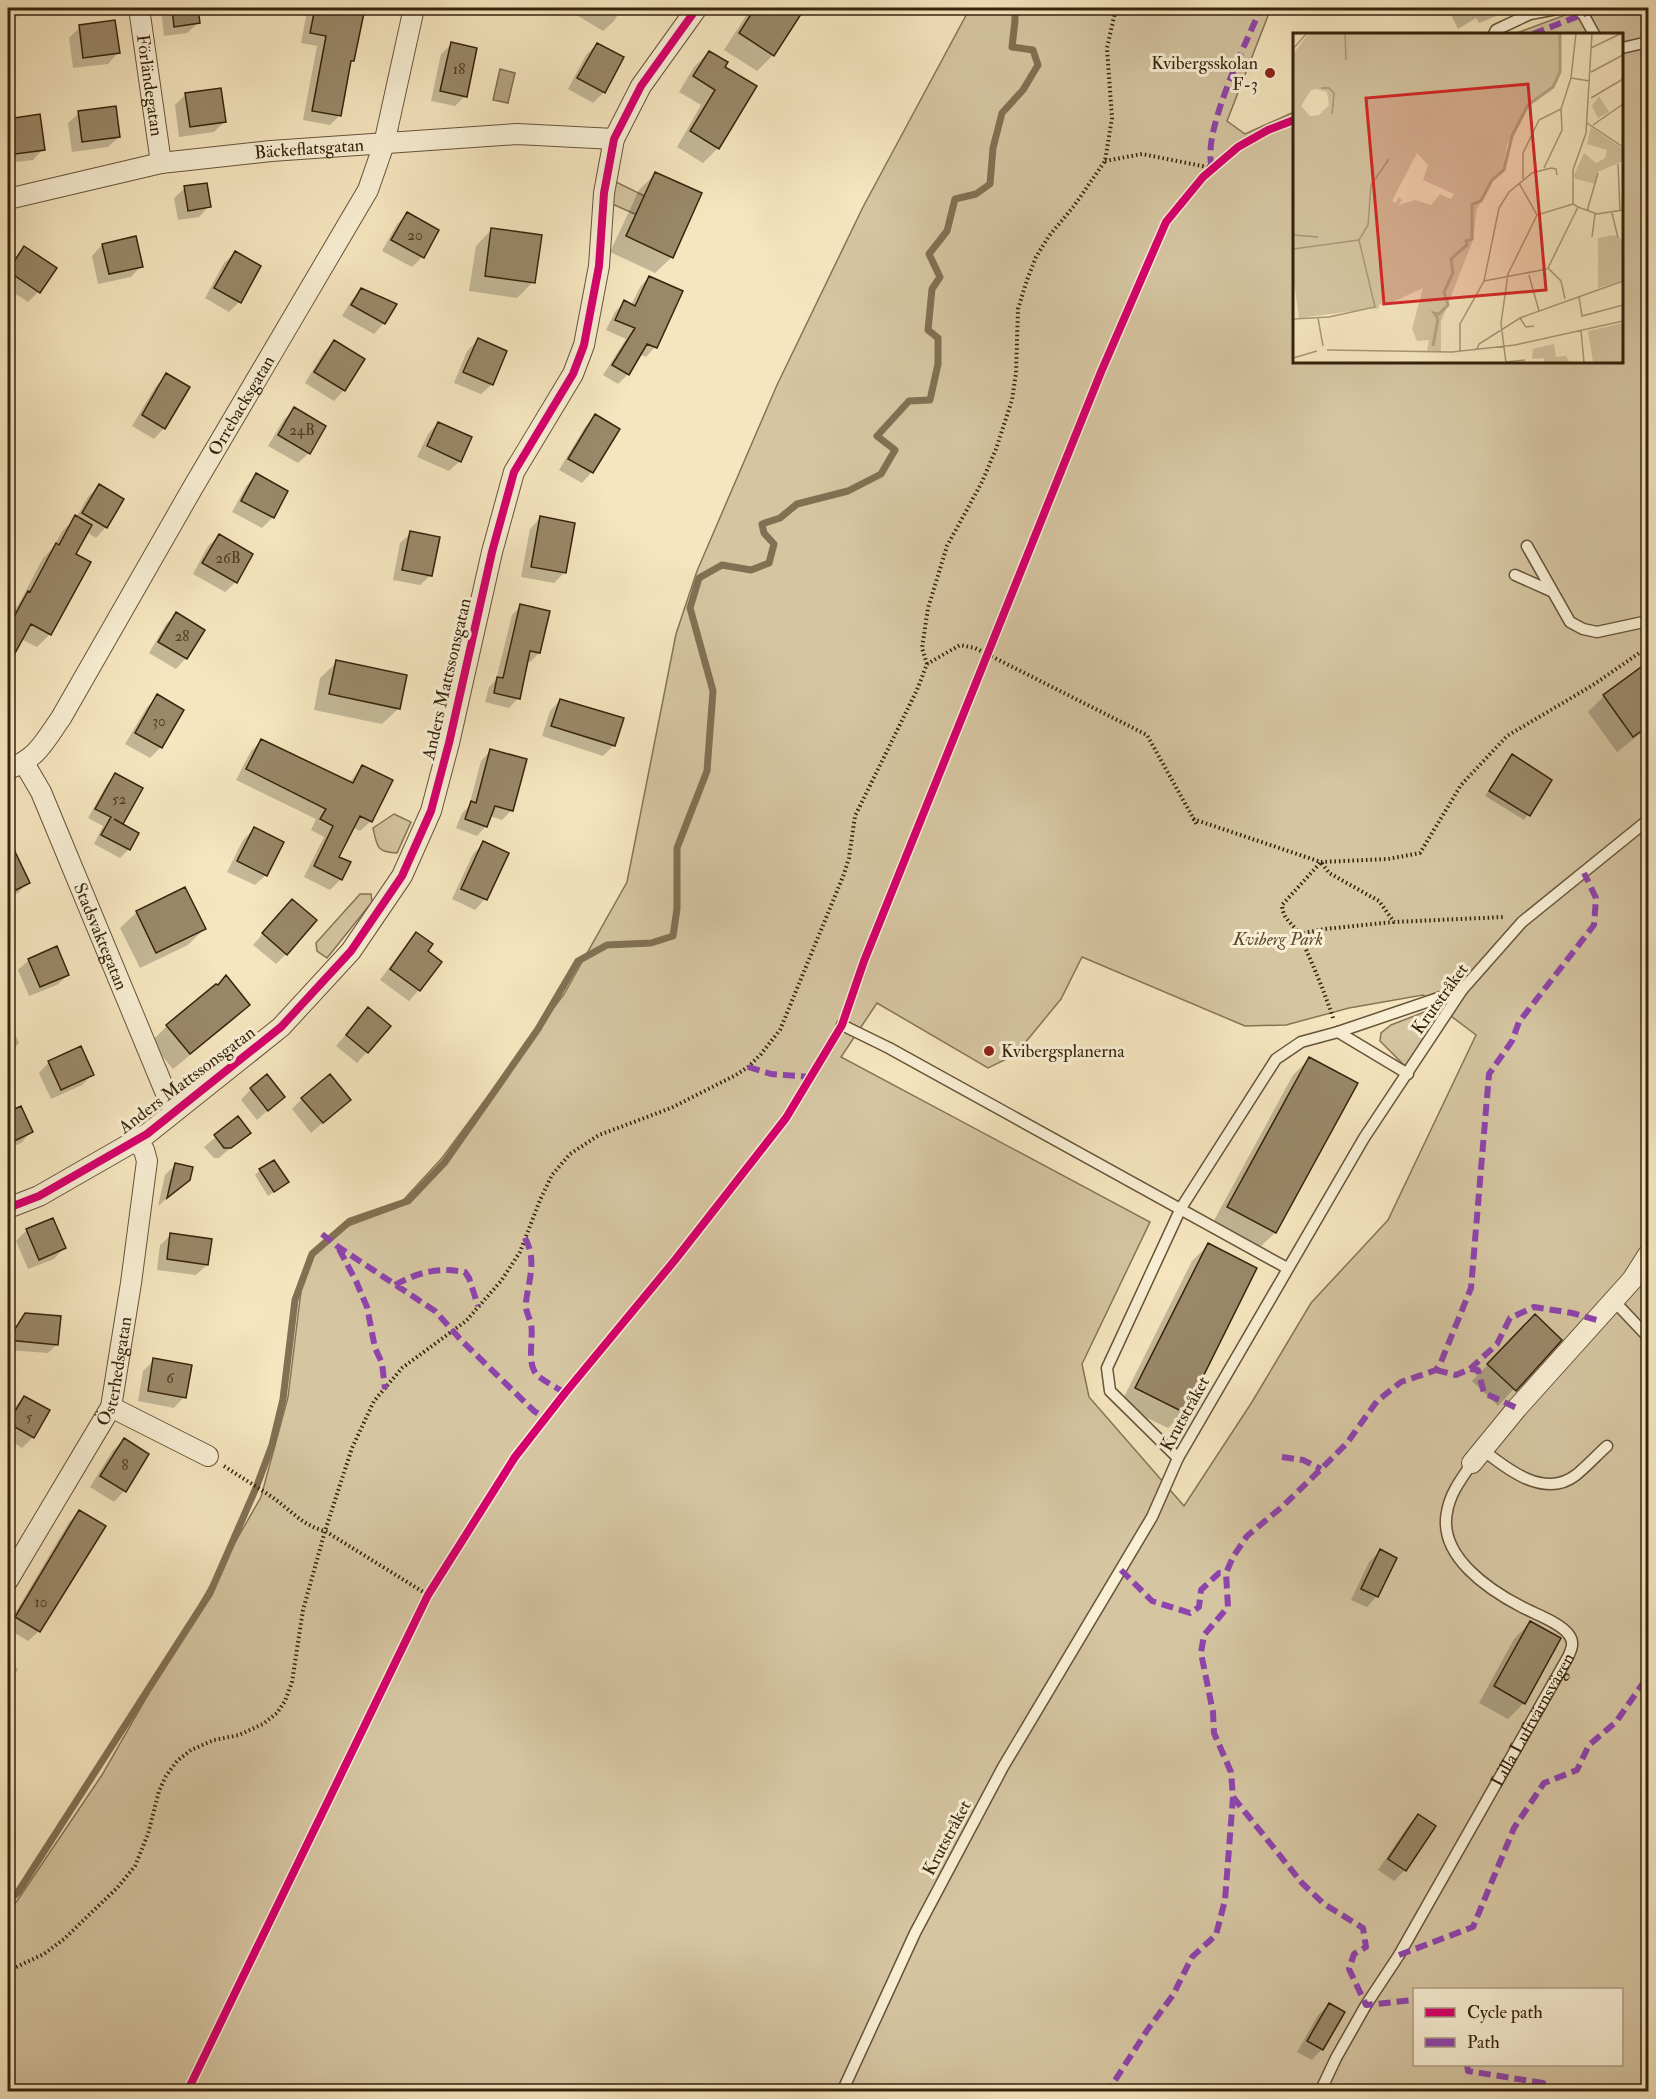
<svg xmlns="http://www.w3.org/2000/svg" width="1656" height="2099" font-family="'IM FELL Double Pica',serif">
	<rect width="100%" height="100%" fill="#f6e6bf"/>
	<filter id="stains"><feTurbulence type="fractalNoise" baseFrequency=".00333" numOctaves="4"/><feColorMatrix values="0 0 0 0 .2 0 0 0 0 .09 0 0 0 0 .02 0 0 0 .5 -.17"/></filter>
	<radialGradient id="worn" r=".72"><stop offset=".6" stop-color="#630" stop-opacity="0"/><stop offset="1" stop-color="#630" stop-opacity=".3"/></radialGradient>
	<path fill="#d5c5a1" stroke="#867456" stroke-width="1.5" fill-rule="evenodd" d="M970,8H1271L1227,121L1245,134L1294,112V362H1622V34H1514L1584,8H1648V2091H8V1911L17,1901L102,1775L261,1497L288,1397L302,1283L312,1257L348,1226L396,1208L442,1158L564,994L627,882L676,634L697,571L777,385L863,207ZM1082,957L1245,1026L1286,1025L1349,1008L1423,995L1476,1035L1388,1220L1311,1303L1252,1402L1184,1506L1089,1397L1082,1364L1150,1222L841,1057L877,1003L988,1068L1015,1055L1061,999ZM1414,1990H1622V2064H1414Z
		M614,181L661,204L653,222L610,203Z
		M394,814L411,822L397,853C376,852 377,846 373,828Z
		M360,894H371L372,902L327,958L317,951L316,943Z
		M1437,1007L1440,1016L1406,1067L1380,1041L1381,1033L1391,1025Z"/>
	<path fill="#b5a482" stroke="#827053" stroke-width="1.5" d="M500,69L515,73L508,103L493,100Z"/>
	<path fill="#0003" d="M8,8H19L21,13L8,24Z
		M163,8H196L198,23L187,33L164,36L161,10Z
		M311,8H363L352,60L349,64L340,115L330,125L303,120L317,46L301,43L307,11Z
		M565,8H622L614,21L603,31Z
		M751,8H803L773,55L757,71L724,50Z
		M1448,8H1516L1479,23L1476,18L1458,29Z
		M80,27L118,53L108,64L73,68L69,38Z
		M452,44L465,96L455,106L431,101L441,54Z
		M597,44L604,92L593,103L568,89L586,55Z
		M709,52L723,67L718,148L703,163L677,147L701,105L679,92L694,67Z
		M220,90L225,121L214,132L179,137L175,105L185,95Z
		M79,113L119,137L108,147L72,152L68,123Z
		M39,116L43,149L33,160L8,163V121Z
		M655,174L672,257L655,273L610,252L639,190Z
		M185,188L209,206L199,217L178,220L174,198Z
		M407,214L422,257L412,267L382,251L397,224Z
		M492,229L533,282L517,298L469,291L476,246Z
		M102,245L141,266L131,277L98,284L92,256Z
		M24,248L38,292L28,302L8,289V267Z
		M235,253L239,302L229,312L205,298L224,263Z
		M649,277L681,292L655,347L646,357L639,354L628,374L618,384L603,375L626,339L606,330L615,312L624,302L631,305L640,287Z
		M361,290L384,323L374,334L342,316L351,301Z
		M478,340L492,384L481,394L454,383L467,351Z
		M335,342L344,390L334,401L305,383L324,352Z
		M166,375L164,428L154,439L132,426L156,386Z
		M294,409L309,453L298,463L268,446L284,419Z
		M595,416L592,472L582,483L559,470L585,427Z
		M438,423L460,461L449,471L417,457L428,434Z
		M256,475L273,517L262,528L232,512L246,486Z
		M99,486L106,527L96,538L87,532L74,555L89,562L50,634L37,647L21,639L8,663V620L21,600L43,558L52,549L63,530L76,518L88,497Z
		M540,518L564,573L554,583L521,577L530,529Z
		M411,533L431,575L420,585L393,580L400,543Z
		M219,536L236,582L225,592L193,574L208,546Z
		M521,606L539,653L530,662L526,661L518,698L509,708L485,702L489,687L496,680L512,615Z
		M176,614L186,658L176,669L149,653L166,624Z
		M337,662L399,708L382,724L314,710L320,678Z
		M1648,663V728L1617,752L1588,712L1604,696Z
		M157,696L182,710L160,748L150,758L125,744L147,707Z
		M560,700L614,745L603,756L542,736L550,711Z
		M261,741L349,783L362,766L371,821L360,831L352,827L337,857L341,879L330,890L304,877L324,837L311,830L316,819L236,780L251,751Z
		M490,751L512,810L502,820L490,816L486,826L477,836L456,828L462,813L469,806L481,761Z
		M1512,756L1550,780L1524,820L1485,796Z
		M116,775L120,824L137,834L129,849L120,858L94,844L103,826L88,818L107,784Z
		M254,829L266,875L255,885L227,872L243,840Z
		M484,843L507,854L485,899L475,910L452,899L473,854Z
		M13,852L28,882L18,893L8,898V854Z
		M292,901L286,954L276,964L253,945Z
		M137,912L204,929L188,945L140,968L120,928Z
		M417,934L426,952L419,990L409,1001L380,980L406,945Z
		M29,960L68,975L57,985L29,996L18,970Z
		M248,1004L232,1021L173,1069L151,1042L167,1026Z
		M358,1020L367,1052L357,1063L336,1046Z
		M13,1029L19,1043L8,1054V1032Z
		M1309,1059L1356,1084L1275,1233L1258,1249L1212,1224L1293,1075Z
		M49,1062L93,1074L82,1085L51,1099L39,1073Z
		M251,1089L283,1097L257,1120L241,1100Z
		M302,1099L349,1100L311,1133L292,1109Z
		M21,1108L31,1132L21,1143L8,1149V1114Z
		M238,1118L249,1132L219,1158H214L204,1147Z
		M176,1164L189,1180L158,1206L165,1175Z
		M260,1170L287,1182L268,1196L255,1175Z
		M27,1230L64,1248L54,1259L28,1269L16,1241Z
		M171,1235L207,1265L196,1275L157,1270L160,1245Z
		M1208,1245L1184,1412L1168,1428L1120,1405L1192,1261Z
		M25,1314L57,1344L48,1353L8,1350V1342L21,1322H18Z
		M1519,1332L1560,1340L1498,1406L1472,1381Z
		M154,1360L184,1397L174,1408L138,1401L143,1371Z
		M24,1397L33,1437L22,1448L8,1439V1419L14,1408Z
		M124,1440L147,1454L124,1491L114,1502L90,1487L113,1450Z
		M79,1512L39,1631L28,1641L8,1629V1625L69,1522Z
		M1380,1551L1377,1596L1367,1607L1351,1600L1369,1562Z
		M1530,1623L1524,1703L1508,1719L1479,1703L1514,1639Z
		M8,1663L18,1669L8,1687Z
		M1418,1815L1405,1870L1394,1881L1378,1870L1408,1826Z
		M1329,2005L1322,2049L1312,2060L1297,2052L1318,2015Z"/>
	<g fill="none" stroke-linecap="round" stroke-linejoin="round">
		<path stroke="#827053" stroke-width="7" d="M8,1902L18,1892L210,1593L256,1488L272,1445L283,1399L295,1300L312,1254L350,1221L408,1201L445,1162L538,1029L578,961L607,945L651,943L673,936L677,909V848L707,771L713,691L690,608L699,578L722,565L751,570L769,563L774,544L764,533L762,524L780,518L797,504L848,491L881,474L895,450L877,436L909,401L930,400L938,364V338L928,330L932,289L940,277L929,254L947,231L955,199L976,194L990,184L993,148L1002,113L1023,90L1038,65L1033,50L1012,47L1015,21V8"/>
	</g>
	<path fill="#9a8869" stroke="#36230c" stroke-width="1.5" d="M172,8H198L200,23L174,27Z
		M315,8H365L354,61H351L341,116L312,111L326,36L310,33Z
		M755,8H805L774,56L739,33Z
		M115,20L120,53L83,58L79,25Z
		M451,42L477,48L467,97L440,91Z
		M597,43L624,57L605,93L577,78Z
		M709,51L728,62L725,67L757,86L719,149L690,131L715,90L693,76Z
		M221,88L226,122L190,127L185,93Z
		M116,106L120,137L82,142L78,111Z
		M40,114L45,150L8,155V119Z
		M655,172L702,193L673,258L626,236Z
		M207,183L211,207L188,211L184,186Z
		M407,212L439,230L424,258L391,240Z
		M491,228L542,235L535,283L485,276Z
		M136,236L143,267L109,274L102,244Z
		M24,246L57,268L40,293L8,271Z
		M235,251L261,266L241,303L214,288Z
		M649,276L683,291L657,348L647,344L629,375L612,365L635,328L615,320L624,300L635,306Z
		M361,288L397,304L385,324L351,305Z
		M478,338L507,351L493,385L463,372Z
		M334,340L365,359L345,391L314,372Z
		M166,373L190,387L165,429L142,415Z
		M294,407L326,426L310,454L278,435Z
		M595,414L620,429L593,473L568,459Z
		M438,422L472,437L461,462L427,446Z
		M256,473L288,491L274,518L241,501Z
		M99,484L124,499L107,528L82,513Z
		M75,515L92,525L76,554L91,562L51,635L31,624L8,666V628L28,591L30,592L56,543L59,545Z
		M540,516L575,523L566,573L531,567Z
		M410,531L440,537L432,576L402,570Z
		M219,534L253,554L237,583L202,563Z
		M520,604L550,611L540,653L530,651L520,699L494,693L497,677L503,678Z
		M176,612L205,630L187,659L158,642Z
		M336,660L407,675L400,709L329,694Z
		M1648,662V726L1633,737L1603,695Z
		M157,694L184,710L162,748L135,733Z
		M560,699L624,718L615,746L551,726Z
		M261,739L353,783L362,765L393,780L372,822L360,816L339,857L351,862L342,880L314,866L333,826L320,819L326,809L246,769Z
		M490,749L527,759L513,811L495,806L487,827L465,819L471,801L476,803Z
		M1512,754L1552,780L1530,816L1489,791Z
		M115,773L143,788L123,824L114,819L139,833L130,850L101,835L111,817L95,809Z
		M254,827L284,842L267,876L237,861Z
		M8,837L30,883L8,894Z
		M483,841L509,853L487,900L461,889Z
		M185,887L206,929L156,953L136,911Z
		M292,899L317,920L287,955L262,933Z
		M416,932L433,944L428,951L442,962L420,991L390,969Z
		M57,946L69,975L40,987L28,959Z
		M226,975L250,1005L190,1054L166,1025L216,984L218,985Z
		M368,1007L391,1026L368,1053L346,1035Z
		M81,1046L94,1075L61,1090L48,1061Z
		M1309,1057L1358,1083L1276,1233L1227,1207Z
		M267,1074L285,1097L268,1111L250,1088Z
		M330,1074L351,1100L323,1123L301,1098Z
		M21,1106L33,1132L8,1144V1112Z
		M238,1116L251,1133L231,1148H224L214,1135Z
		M274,1160L289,1182L274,1192L259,1169Z
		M175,1163L193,1167L190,1180L167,1198Z
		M53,1218L66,1248L39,1260L26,1229Z
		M170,1233L212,1239L208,1265L167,1259Z
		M1208,1243L1257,1268L1185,1413L1135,1388Z
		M25,1313L61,1316L58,1345L8,1340Z
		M1535,1314L1562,1340L1516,1391L1487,1364Z
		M153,1358L192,1365L186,1398L148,1391Z
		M24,1396L50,1410L34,1438L8,1423Z
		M124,1438L149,1454L126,1492L100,1476Z
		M79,1510L106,1526L40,1632L15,1617Z
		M1380,1549L1397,1558L1378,1597L1361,1589Z
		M1530,1621L1561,1638L1525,1704L1494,1686Z
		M1418,1814L1436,1826L1406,1871L1388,1859Z
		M1329,2003L1345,2012L1323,2050L1307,2041Z"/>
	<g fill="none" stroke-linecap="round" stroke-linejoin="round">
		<defs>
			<g id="lane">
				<path d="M1573,8L1583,14L1594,34"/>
				<path d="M1494,34L1496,30L1530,14L1562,8"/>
				<path d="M1622,48L1648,42"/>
				<path d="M1527,546L1570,622L1583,629L1597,632L1648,621"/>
				<path d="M1515,575L1551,591"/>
				<path d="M842,1025L889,1048L1287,1268"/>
				<path d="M1338,1032L1462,990"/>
				<path d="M1614,1301L1648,1337"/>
				<path d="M1483,1450C1508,1470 1545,1499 1576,1475C1587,1466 1597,1455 1607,1446"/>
				<path d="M1178,1458L1110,1391L1107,1368L1181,1208L1276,1059L1301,1042L1338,1032L1408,1074"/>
				<path d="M842,2092L915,1933L1003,1767L1152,1517L1178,1458L1364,1138L1462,990L1522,922L1648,820"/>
				<path id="s1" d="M1320,2092L1336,2058L1366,2005L1399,1955L1568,1657C1571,1650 1575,1643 1569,1635C1561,1623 1535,1614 1522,1607C1489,1590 1438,1556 1447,1512C1450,1493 1462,1478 1472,1463"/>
			</g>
			<g id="street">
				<path id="s2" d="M139,8L161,163"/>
				<path id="s3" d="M8,199L161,163L271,151L517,134L614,139"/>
				<path id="s4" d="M24,763L41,792L167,1096L176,1110"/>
				<path id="s5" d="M8,769C37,759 44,742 61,718L192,489L368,190L384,144L414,8"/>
				<path d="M8,1208L39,1196L147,1134L281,1027L351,951L402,876L431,811L449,743L492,552L514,472L573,374L584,345L599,266L604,193L614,139L641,86L697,8"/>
				<path d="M111,1407L208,1456"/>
				<path d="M1472,1463L1517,1408L1632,1280L1648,1255"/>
				<path id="s6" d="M8,1580L111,1407L131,1283L147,1161L144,1150L136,1141"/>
			</g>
		</defs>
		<use href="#lane" stroke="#665439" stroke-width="13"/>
		<use href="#street" stroke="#665439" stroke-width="22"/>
		<path stroke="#36230c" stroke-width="4" stroke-dasharray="1.5 3" stroke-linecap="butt" d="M1105,161L1142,154L1212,168
			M927,664L922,648L928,608L947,546L982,482L996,449L1012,400L1016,373L1018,309L1027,280L1036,257L1049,236L1074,206L1105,161L1112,118L1107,48L1116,8
			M1193,819L1321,862L1388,859L1420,853L1461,785L1507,736L1593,685L1648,647
			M1299,934L1325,929L1393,922
			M1333,1018C1324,990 1312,963 1300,936C1294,923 1283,921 1282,905L1321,862L1329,873L1379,901L1394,922L1504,917
			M224,1466C239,1476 254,1485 269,1495C288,1507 302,1526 325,1531L428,1595
			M8,1971L44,1954L64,1939L117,1888L135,1866L148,1834L159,1791L166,1776L177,1761L191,1750L214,1740L239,1735L263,1724L277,1713L285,1701L292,1682L303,1610L325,1531L352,1448L374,1401L402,1368L466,1321L501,1281L520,1252L540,1200L552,1175L570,1154L599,1135L671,1108L736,1075L748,1067L761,1054L780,1030L844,874L849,858L855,816L917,690L927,664L960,645L975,648L1147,735L1197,825"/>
		<use href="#lane" stroke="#f9efd5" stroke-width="10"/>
		<use href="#street" stroke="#f9efd5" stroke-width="20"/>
		<path stroke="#8e44ad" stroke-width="6" stroke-dasharray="12 6" stroke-linecap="butt" d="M1533,34L1599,8
			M1212,168C1201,133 1246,43 1261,8
			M748,1067L771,1074L812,1077
			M322,1234L337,1246L435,1311L462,1341L534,1411L545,1418
			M525,1238C537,1260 529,1279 526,1302C525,1311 529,1316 531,1324C534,1339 526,1363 537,1375C545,1382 556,1387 565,1393
			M339,1249L356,1281L367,1307L375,1348L382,1363L385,1389
			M395,1285C418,1272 439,1267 465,1272L469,1278L478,1306
			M1470,1369L1497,1344L1510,1318L1534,1307L1572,1313L1597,1320
			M1436,1370L1456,1375L1470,1369L1478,1370L1484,1393L1517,1408
			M1282,1457L1303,1460L1321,1469
			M1121,1570L1152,1601L1190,1613L1199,1607L1201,1590L1219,1573H1226
			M1233,1797L1302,1883L1324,1904L1363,1928L1366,1947L1354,1954L1349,1969L1366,2005L1414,2000
			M1399,1955L1473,1927L1514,1828L1544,1783L1577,1770L1589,1745L1616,1722L1648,1676
			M1467,2064L1468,2071L1543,2083L1541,2092
			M1102,2092L1112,2085L1148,2029L1173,1995L1192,1957L1216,1935L1225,1900L1233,1797L1231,1772L1214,1733L1213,1712L1201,1653L1204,1635L1228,1607L1226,1573L1233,1557L1247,1536L1283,1506L1321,1469L1347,1443L1377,1401L1401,1382L1436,1370L1441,1362L1471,1288L1489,1074L1512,1041L1519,1022L1594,925L1596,898L1584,873"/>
		<defs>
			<path id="cycleway" d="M8,1208L39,1196L147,1134L281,1027L351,951L402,876L431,811L449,743L492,552L514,472L573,374L584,345L599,266L604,193L614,139L641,86L697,8
				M187,2092L428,1595L515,1457L565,1393L675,1260L786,1118L842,1025L864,961L1101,372L1166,222L1203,177L1238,147L1268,130L1294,120"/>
		</defs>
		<use href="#cycleway" stroke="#f9efd5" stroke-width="11"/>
		<use href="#cycleway" stroke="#d6006c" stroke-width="8"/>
	</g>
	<g fill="#8f2418" stroke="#f9efd5" stroke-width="2">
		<circle cx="1270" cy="73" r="6"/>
		<circle cx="989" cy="1051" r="6"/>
	</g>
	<g text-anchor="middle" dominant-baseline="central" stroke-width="6" stroke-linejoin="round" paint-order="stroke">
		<g font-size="15" fill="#4f3c23">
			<text x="459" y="69">18</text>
			<text x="415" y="235">20</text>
			<text x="302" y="430">24B</text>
			<text x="228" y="558">26B</text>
			<text x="182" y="636">28</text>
			<text x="159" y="721">30</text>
			<text x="119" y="799">52</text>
			<text x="170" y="1378">6</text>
			<text x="29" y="1417">5</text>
			<text x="125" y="1465">8</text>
			<text x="41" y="1602">10</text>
		</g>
		<g font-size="18" fill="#36230c" stroke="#f9efd5" text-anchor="end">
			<text x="1258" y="63">Kvibergsskolan<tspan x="1258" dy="21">F-3</tspan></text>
			<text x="1001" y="1051" text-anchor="start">Kvibergsplanerna</text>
		</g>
		<g font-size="18" fill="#36230c" stroke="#f9efd5">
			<text stroke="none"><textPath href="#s2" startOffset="78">Förländegatan</textPath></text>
			<text stroke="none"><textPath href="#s3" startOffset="306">Bäckeflatsgatan</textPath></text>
			<text stroke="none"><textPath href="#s5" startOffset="436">Orrebacksgatan</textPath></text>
			<text transform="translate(447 679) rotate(-77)">Anders Mattssonsgatan</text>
			<text stroke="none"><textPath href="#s4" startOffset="190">Stadsvaktegatan</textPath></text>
			<text transform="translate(1440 999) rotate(-54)">Krutstråket</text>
			<text transform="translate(187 1080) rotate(-37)">Anders Mattssonsgatan</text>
			<text stroke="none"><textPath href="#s6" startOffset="237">Österhedsgatan</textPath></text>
			<text transform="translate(1185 1414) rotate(-61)">Krutstråket</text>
			<text stroke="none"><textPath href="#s1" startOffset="429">Lilla Luftvärnsvägen</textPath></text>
			<text transform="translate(947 1838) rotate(-62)">Krutstråket</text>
		</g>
		<g font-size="18" font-style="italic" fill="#5e4c31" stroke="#f9efd5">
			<text x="1278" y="939">Kviberg Park</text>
		</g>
	</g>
	<g transform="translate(1293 33)">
		<rect width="330" height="330" fill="#f6e6bf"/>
		<path d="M16,0H266L267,39L258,57L235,71L214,112L211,136L200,147L184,176L180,207L148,289V318H134L136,307L124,308L119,296L130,255L91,273L86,271V275L78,278L83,275L6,285L0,242V21ZM24,56L34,59L36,72L26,82L17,83L8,73L18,57ZM124,120L135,132L130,147L161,161L158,166L147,161L138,172L122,167L105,172L109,167L106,164L103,170L99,168ZM306,63L316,79L305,85L299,73ZM298,94L330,116V128L305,139L303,151L282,146L281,142L291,120L303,130L312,125L314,117L294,111ZM321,202L330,207V247L305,255V205ZM330,290V330L300,329L295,298ZM261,311L263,324L273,323L277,330H247H251V325L239,326L240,316Z" fill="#d5c5a1" fill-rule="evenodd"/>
		<path fill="none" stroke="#b5a482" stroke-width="3" d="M140,313L145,286L141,280L146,281L155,272L151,259L160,240L158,226L174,212L173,208L179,206V171L188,168L199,147L211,137L219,103L235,72L260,54L267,39V0"/>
		<path fill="none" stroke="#a99877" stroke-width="1.5" d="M52,0L53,27M298,15L329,0M0,16L14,0M298,39L330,22M278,45L297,48M28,55H36L41,60L39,81M298,65L330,46M294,90L330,114M300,92L330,71M325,131L327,178M251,135L269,97L268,76M230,146V120L246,87L268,76L278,45L283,0M226,150L244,182M285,174L304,181L330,177M294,178L305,140M319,180L325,205M0,202L25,204M299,204L302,181M66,207L75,192L78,152L96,126M0,216L66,207M236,242L246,278M191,248L254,236M286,264L289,283L330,272M272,266L268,248L255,235L285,174L280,171V137L293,100L299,0M25,285L30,313M227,285L233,294L241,293M0,286L36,284L82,274L66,207M288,297L291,330M184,316L186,311L227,285L330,248M34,317L159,319L222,312L330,288M167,318V291L191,248L206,175L216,159L239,140L258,135L263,136L264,142M0,325L24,318M213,329L232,327M213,330L208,290L215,241L244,182L280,171"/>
		<path fill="#d62828" fill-opacity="0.15" stroke="#d62828" stroke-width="3" d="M235,51L253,257L91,271L73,65Z"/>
		<rect width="330" height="330" fill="none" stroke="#36230c" stroke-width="3"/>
	</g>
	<rect width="1656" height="2099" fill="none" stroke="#f6e6bf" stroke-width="30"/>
	<rect x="9" y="9" width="1638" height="2081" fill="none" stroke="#36230c" stroke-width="3"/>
	<rect x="15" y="15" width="1626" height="2069" fill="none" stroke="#36230c" stroke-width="1.5"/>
	<rect x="1413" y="1988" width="210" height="78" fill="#f9efd5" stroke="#ab9d85" stroke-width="1.5"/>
	<rect x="1425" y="2008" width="30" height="9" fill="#d6006c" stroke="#ab9d85" stroke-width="1.5"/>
	<text x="1467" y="2018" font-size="18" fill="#36230c">Cycle path</text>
	<rect x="1425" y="2038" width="30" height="9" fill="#8e44ad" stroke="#ab9d85" stroke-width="1.5"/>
	<text x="1467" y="2048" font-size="18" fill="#36230c">Path</text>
	<rect width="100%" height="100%" filter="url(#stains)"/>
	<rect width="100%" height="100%" fill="url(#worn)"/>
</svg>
